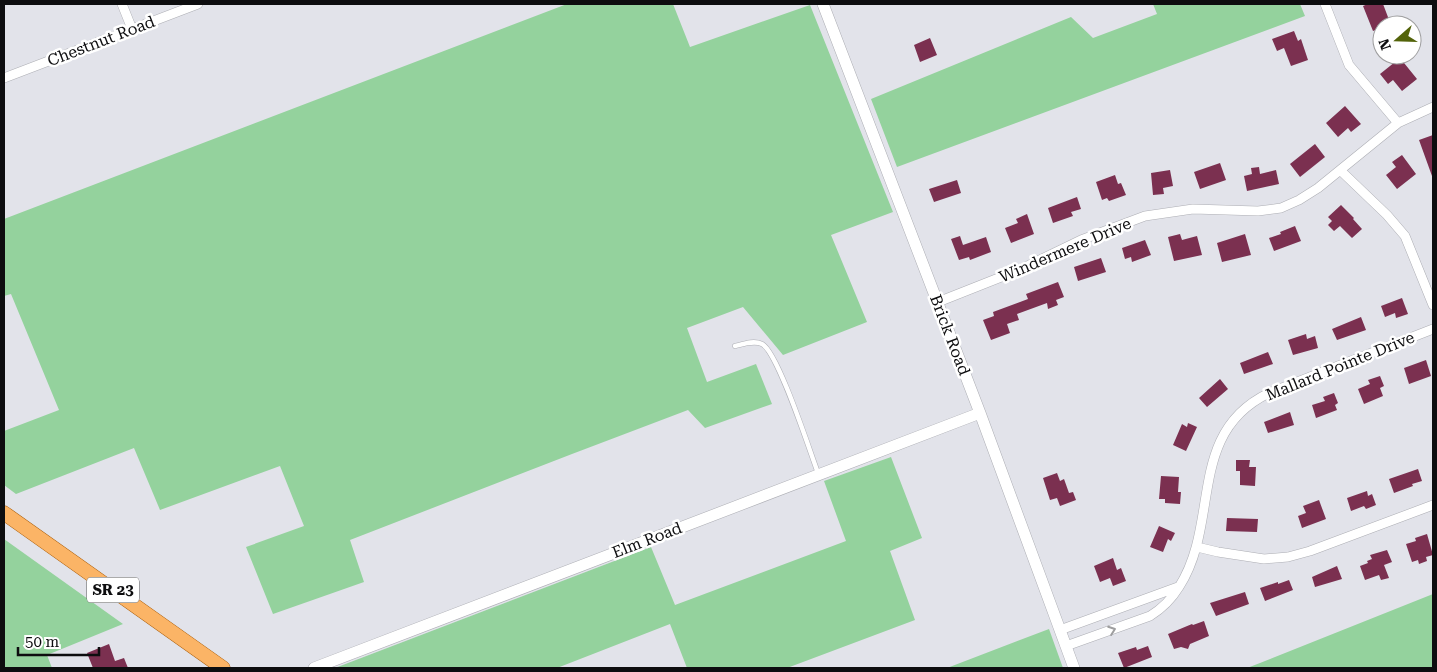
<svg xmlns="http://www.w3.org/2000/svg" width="1437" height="672" font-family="'Roboto Serif',serif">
	<rect width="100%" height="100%" fill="#e2e3ea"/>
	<path fill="#94d29d" d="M567,4H673L690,47L810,5L893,212L831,235L867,322L783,355L743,307L687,328L707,382L756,364L772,404L705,428L688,410L572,454L350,540L364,582L273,614L246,547L304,526L280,466L160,510L134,448L16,494L4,485V431L59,410L11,294L4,296V219Z
		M1153,4H1300L1305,16L897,167L871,99L1071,17L1093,38L1157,14Z
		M891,457L922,538L890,551L915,620L787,668H687L670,624L557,668H335L651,547L675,605L846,541L824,481Z
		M4,539L123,624L47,655L52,668H4Z
		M1433,594V668H1247L1260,663Z
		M1049,629L1063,668H947Z"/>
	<path fill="#7b3050" d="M1368,4H1383L1391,25H1382V28L1373,31L1363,6Z
		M1294,31L1298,41L1301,39L1308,60L1291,66L1284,48L1277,51L1272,39Z
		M930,38L937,55L920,62L914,45Z
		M1400,58L1417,79L1402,91L1393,80L1388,84L1380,74Z
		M1345,106L1361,124L1351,132L1348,128L1338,137L1326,123Z
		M1433,135V176H1432L1419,140Z
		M1315,144L1325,157L1300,177L1290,164Z
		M1402,155L1416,174L1397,189L1386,175L1396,167L1392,162Z
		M1220,163L1226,180L1200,189L1194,172Z
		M1259,167L1260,174L1276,170L1279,184L1247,191L1244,176L1252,174L1251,168Z
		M1170,170L1173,186L1163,188L1164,194L1153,195L1151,173Z
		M1115,175L1118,184L1121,183L1126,195L1109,201L1107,198L1102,200L1096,182Z
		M957,180L961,193L934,202L929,189Z
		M1077,197L1081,209L1071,212L1073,216L1053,223L1048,208Z
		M1341,205L1354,218L1353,219L1362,229L1352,238L1340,226L1334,231L1328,225L1332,221L1328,217Z
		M1027,214L1034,234L1011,243L1005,228L1018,223L1016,219Z
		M1295,226L1301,241L1274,251L1269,238L1281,234L1280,232Z
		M1180,234L1182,240L1197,236L1202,255L1174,261L1168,237Z
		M1245,234L1251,255L1222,262L1217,243Z
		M960,236L963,245L986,237L991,252L970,260L969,257L959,260L951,239Z
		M1145,240L1151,255L1132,262L1131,257L1125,259L1122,248Z
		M1101,258L1106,272L1078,281L1074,267Z
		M1058,282L1064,297L1056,300L1058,305L1048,309L1047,303L1017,314L1019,320L1007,324L1010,333L991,340L983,320L994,316L993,312L1028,299L1026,294Z
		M1402,298L1408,314L1396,318L1395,313L1385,317L1381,306Z
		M1361,317L1366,330L1337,340L1332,329Z
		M1306,334L1307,339L1315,336L1318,348L1293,355L1288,340Z
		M1268,352L1273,364L1244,374L1240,363Z
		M1426,360L1431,376L1409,384L1404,368Z
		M1380,376L1384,386L1380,388L1383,396L1364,404L1358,389L1370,384L1368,380Z
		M1220,379L1228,389L1207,407L1199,398Z
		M1334,393L1338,403L1335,405L1337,410L1316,418L1312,405L1325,401L1323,397Z
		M1290,412L1294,425L1268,433L1264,422Z
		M1188,423L1197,427L1186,451L1173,445L1182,424L1187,427Z
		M1236,460H1250L1249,467H1256L1255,486L1240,485V471H1236Z
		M1418,469L1422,481L1412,484L1413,486L1394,493L1389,479Z
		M1057,473L1060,481L1064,479L1069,493L1073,492L1076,500L1060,506L1057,498L1050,500L1043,478Z
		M1161,476L1179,477L1178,492H1181L1180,504L1165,503V499H1159Z
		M1367,491L1368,496L1372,494L1376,505L1366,509L1364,506L1351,511L1347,498Z
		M1319,500L1326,519L1302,528L1298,516L1306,513L1303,506Z
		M1227,518L1258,519L1257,532L1226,531Z
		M1159,526L1175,533L1171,541L1168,539L1163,552L1150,547Z
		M1427,534L1433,555L1426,557L1427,561L1419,564L1418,560L1412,562L1406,544L1416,541L1415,538Z
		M1387,550L1392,562L1384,565L1389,578L1381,580L1379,575L1365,580L1360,566L1368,563L1367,561L1372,559L1370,555Z
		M1113,558L1117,570L1121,568L1126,581L1113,586L1110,578L1100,582L1094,566Z
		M1337,566L1342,579L1315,587L1312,577Z
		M1289,580L1293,590L1265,601L1260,588L1278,582V584Z
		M1245,592L1249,604L1216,616L1210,603Z
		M1204,621L1209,636L1190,644L1188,649L1181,647L1174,649L1168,634L1192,624L1193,625Z
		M109,644L115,661L124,658L128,668H93L87,653Z
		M1148,646L1152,657L1124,668L1118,653L1136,647L1137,650Z"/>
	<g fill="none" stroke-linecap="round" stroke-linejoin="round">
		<defs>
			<path id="service" d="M735,346C743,344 754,340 762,344C778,352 810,452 818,473"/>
			<path id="minor" d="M122,4L132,29
				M1325,4L1349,65L1398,123
				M4,78L198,4
				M1340,170L1387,215L1405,236L1433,305
				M938,302L1019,270L1081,240L1145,216L1193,209L1258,211L1281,208L1299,200L1318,188L1398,123L1433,107
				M1197,547L1218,552L1264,559L1288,557L1310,551L1433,505
				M1060,630L1178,587
				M1066,646L1150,616C1163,608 1171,600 1179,587C1221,522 1186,433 1269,393L1433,329"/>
			<path id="tertiary" d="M823,4L980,413L1074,668
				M314,668L980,413"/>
			<path id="primary" d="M4,513L223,668"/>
		</defs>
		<use href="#service" stroke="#adaeb4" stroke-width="5.5"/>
		<use href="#minor" stroke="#adaeb4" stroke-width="10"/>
		<use href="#tertiary" stroke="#adaeb4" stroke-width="12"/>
		<use href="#primary" stroke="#a65905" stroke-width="15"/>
		<use href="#service" stroke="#fff" stroke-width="4.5"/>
		<use href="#minor" stroke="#fff" stroke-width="9"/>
		<use href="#tertiary" stroke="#fff" stroke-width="11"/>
		<use href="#primary" stroke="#fbb466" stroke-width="14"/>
	</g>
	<defs><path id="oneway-chevron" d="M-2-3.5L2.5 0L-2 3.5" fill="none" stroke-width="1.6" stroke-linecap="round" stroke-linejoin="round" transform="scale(1.25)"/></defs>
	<use stroke="#9e9e9f" href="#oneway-chevron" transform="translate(1112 630) rotate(-20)"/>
	<g text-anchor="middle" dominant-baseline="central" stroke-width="5" stroke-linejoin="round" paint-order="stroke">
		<rect fill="#fff" stroke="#565657" stroke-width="1" x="87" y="577.5" width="52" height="25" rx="4"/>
		<g font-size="15" font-weight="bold" fill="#0d0d0f">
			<text x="113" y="590">SR 23</text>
		</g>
		<g font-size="16" fill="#0d0d0f" stroke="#fff">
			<text transform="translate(101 41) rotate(-21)">Chestnut Road</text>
			<text transform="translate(1065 250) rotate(-23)">Windermere Drive</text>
			<text transform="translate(950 335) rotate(69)">Brick Road</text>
			<text transform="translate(1340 366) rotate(-22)">Mallard Pointe Drive</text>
			<text transform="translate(647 540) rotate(-21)">Elm Road</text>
		</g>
	</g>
	<rect width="1437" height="672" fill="none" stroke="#0d0d0f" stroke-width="10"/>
	<g transform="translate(1397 40) rotate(250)"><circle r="24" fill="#ffffff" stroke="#9e9e9f"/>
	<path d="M0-4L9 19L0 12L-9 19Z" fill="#53630a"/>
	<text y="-8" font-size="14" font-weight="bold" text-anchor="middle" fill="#0d0d0f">N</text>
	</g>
	<path d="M18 647v8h81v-8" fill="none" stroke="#0d0d0f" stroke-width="2.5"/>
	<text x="25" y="647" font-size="15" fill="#0d0d0f" stroke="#ffffff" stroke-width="4" paint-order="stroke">50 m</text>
</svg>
